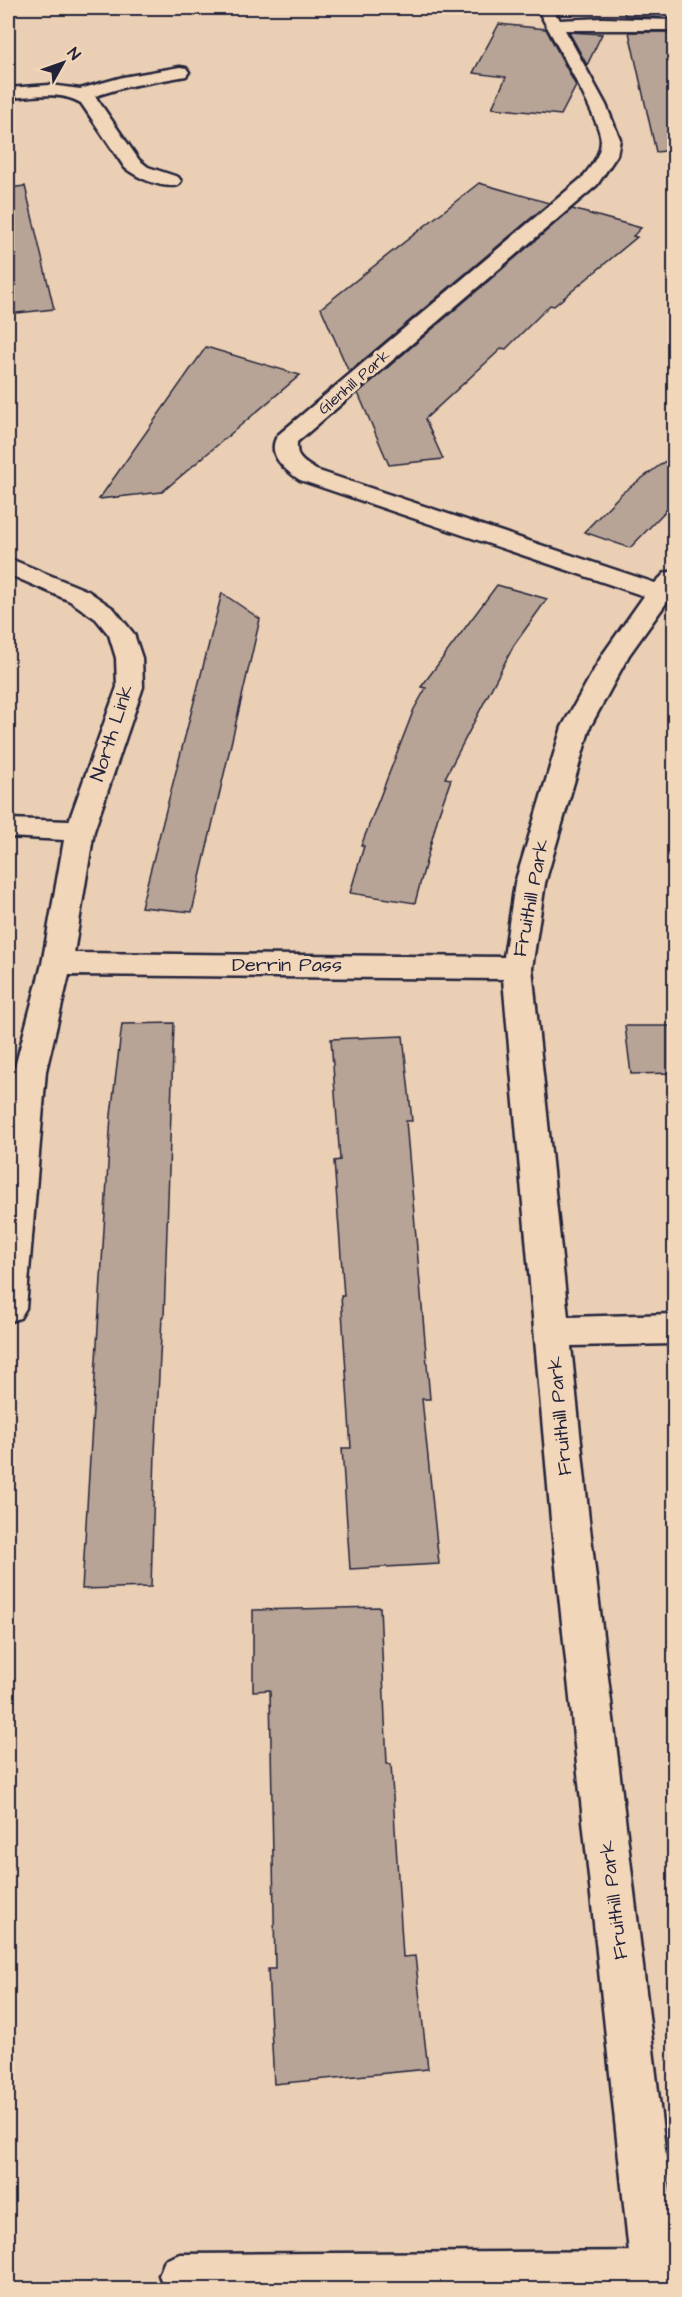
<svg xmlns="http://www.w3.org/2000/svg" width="682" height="2297" font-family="'Architects Daughter',sans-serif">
	<rect width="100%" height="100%" fill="#eacfb4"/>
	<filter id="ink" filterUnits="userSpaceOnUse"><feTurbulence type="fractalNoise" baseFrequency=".0167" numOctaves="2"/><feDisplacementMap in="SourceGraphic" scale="12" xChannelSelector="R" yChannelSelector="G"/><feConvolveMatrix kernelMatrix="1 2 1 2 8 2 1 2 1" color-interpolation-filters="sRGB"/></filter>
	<g filter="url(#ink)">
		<path fill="#b7a496" stroke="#22223b" stroke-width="1.5" d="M623,8H675V18L625,16Z
			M499,24L546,29L576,86L561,115L492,108L506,77L473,73Z
			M569,32L602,34L587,65Z
			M629,32H675V150L656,152Z
			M479,183L549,203L349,372L321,308Z
			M25,186L54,309L8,314V188Z
			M572,209L641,228L633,236L637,237L554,306L550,305L506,349L502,348L425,419L443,459L389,465L358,393Z
			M206,347L300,375L162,492L99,499Z
			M675,454V501L630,548L584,532L622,493Z
			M497,585L547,599L514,645L445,778L451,779L439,813L415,903L350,893L364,846H361L414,709L426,688L421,687Z
			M222,593L260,619L192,912L141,907Z
			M174,1023L164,1317H162L155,1452L151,1587L82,1589L111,1115L122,1024Z
			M625,1026H675V1073L631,1074Z
			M403,1036L412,1121H406L430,1399H422L439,1564L350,1569L342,1448H351L341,1296H344L334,1161L340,1160L331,1039Z
			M380,1607L387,1764H391L403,1957L415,1956L428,2069L274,2084L268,1969H275L270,1690L253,1691V1610Z"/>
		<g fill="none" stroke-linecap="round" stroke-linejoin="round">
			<defs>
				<path id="lane" d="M656,2251L671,2257C675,2268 675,2276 671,2287L665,2290H165L159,2275L165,2260L180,2254Z"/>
				<path id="street" d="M537,8H553L560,20L602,18L674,20V30H565L606,105L620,139L617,155L597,185L297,442C296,460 303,461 316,470L655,583L665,573L674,571V592L629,655L590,727L545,883L532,968L568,1317L674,1314V1344L571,1346L589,1520L674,2223V2290H633L551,1520L503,979L69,975L46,1071L26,1308L20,1318L8,1322V1137L14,1071L42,964L64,840L8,837V819L69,821L117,687L116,658L109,635L96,619L70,601L8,574V558L88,591L114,609L134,634L142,658L143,687L94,831L74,953L504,957L515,883L562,727L603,654L644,596L300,480C285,470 265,454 278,435L583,177C591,166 601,155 601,140C601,120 549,32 537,8Z
					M180,67L186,68L189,72L186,76L125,87L95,96L139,160L148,167L178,177L181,181L178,185C162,189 138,178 125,168L81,103C59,90 32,97 8,98V88L50,85L80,89L123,77Z"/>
			</defs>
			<use href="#lane" stroke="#22223b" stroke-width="5"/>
			<use href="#street" stroke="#22223b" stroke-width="5"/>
			<use href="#lane" fill="#f2d6b9" fill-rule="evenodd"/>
			<use href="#street" fill="#f2d6b9" fill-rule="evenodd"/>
		</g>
	</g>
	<g text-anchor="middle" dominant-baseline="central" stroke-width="6" stroke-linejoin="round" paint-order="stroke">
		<g font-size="16" fill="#22223b" stroke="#f2d6b9">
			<text transform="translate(354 382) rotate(-41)">Glenhill Park</text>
		</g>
		<g font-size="20" fill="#22223b" stroke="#f2d6b9">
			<text transform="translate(112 733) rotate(-72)">North Link</text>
			<text transform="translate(531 898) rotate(-79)">Fruithill Park</text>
			<text x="287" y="965">Derrin Pass</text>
			<text transform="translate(560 1416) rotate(-95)">Fruithill Park</text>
			<text transform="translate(614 1900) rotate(-97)">Fruithill Park</text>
		</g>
	</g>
	<rect width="682" height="2297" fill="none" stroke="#f2d6b9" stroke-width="30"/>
	<rect x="15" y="15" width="652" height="2267" fill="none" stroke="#22223b" stroke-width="2" filter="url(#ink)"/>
	<g transform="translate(63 63) rotate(50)" stroke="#f2d6b9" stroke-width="4.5" paint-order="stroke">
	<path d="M0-4.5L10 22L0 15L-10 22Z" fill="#22223b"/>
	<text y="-9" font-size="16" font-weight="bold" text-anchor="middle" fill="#22223b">N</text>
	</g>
</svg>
